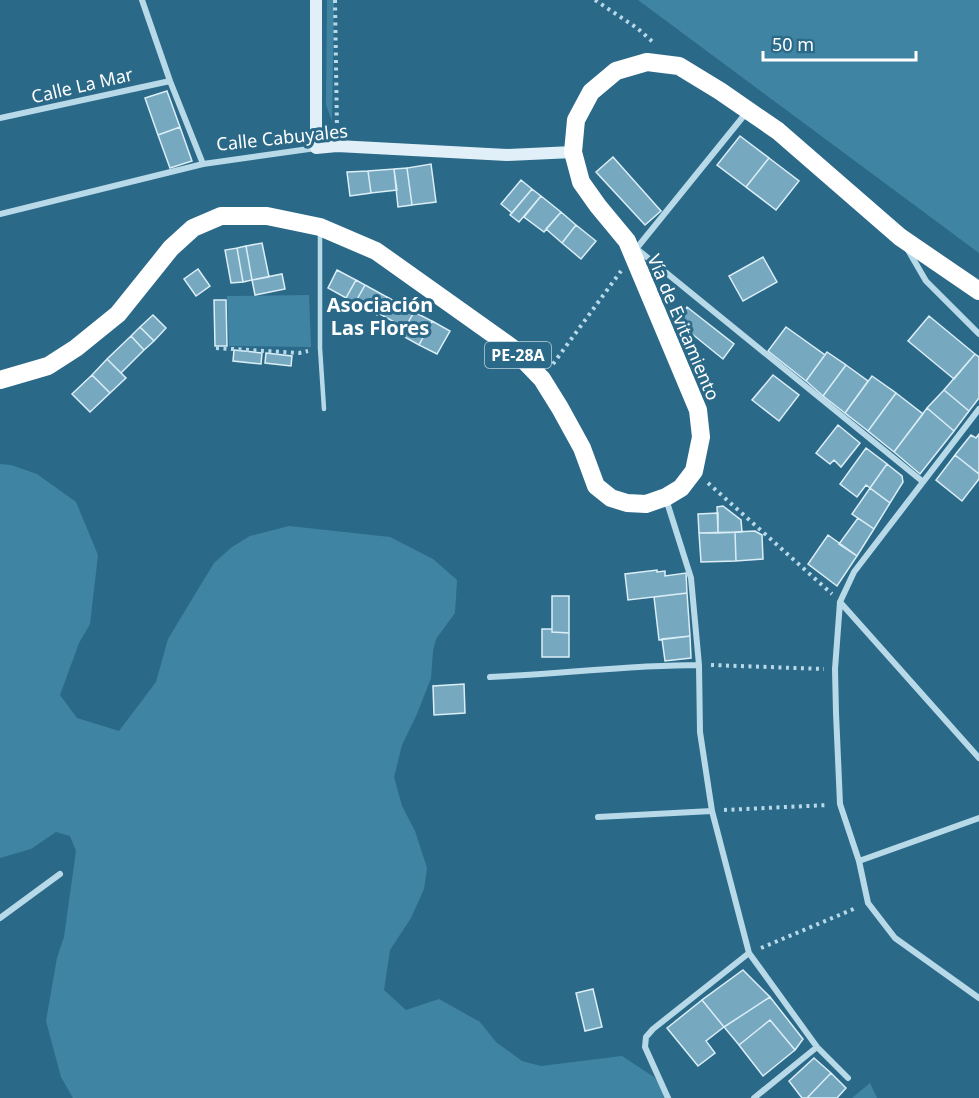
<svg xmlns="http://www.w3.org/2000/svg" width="979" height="1098" font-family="'Noto Sans',sans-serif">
	<rect width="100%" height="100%" fill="#2b6988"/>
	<path fill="#4084a4" d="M327,0H334L332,121L326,105Z
		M638,0H979V253Z
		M309,295L311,347L229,346L227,296Z
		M0,464L11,465L37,474L76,502L98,555L90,624L79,643L60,695L77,718L119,731L156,682L168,639L214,563L232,547L250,536L289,526L390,537L433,559L457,580L455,613L436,639L433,651L431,678L417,714L402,745L394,777L402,806L415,831L427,868L424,889L411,918L390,950L384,990L406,1010L439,999L480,1022L496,1042L522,1061L541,1066L622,1056L654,1077L672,1098H73L61,1077L46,1021L57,958L64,937L76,851L70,836L56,832L31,849L0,858Z
		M870,1083L877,1098H852Z"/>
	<path fill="#76a8bf" stroke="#dbeef7" stroke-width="1.5" d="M167,91L180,127L158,135L145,98Z
		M180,127L192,161L170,168L158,135Z
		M740,136L769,158L746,187L717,165Z
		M613,157L661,211L645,225L596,172Z
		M769,158L799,181L776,210L746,187Z
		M431,164L436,202L412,205L407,168Z
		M407,168L412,205L398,207L394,169Z
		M394,169L397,190L371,193L368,171Z
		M368,171L371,193L350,196L347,172Z
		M521,180L532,189L512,213L501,204Z
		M532,189L541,196L519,222L510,215Z
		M541,196L561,212L544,232L524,217Z
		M561,212L576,225L562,243L546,229Z
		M576,225L596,241L581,259L562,243Z
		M262,243L269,277L252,280L246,246Z
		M246,246L252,280L243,282L237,248Z
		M237,248L243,282L231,283L225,250Z
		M763,257L777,282L743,301L729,276Z
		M198,269L210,286L196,296L184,279Z
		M337,270L356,280L346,298L328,288Z
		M282,274L285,289L255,295L252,280Z
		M356,280L365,285L355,303L346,298Z
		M365,285L387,297L377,315L355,303Z
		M387,297L414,312L405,328L378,313Z
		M214,300H226L227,346H215Z
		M687,307L734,344L723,359L676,321Z
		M414,312L432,321L419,345L401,335Z
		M153,315L166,328L154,341L140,327Z
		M929,316L975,354L954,379L908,341Z
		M432,321L450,331L437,354L419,345Z
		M140,327L154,341L144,350L131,336Z
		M786,327L825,355L806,381L768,351Z
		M131,336L144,350L121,373L107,359Z
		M234,350L262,353L261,364L233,361Z
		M827,352L846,365L823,396L806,381Z
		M266,353L292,356L291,366L265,363Z
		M975,354L979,357V398L969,411L944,390Z
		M107,359L126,378L110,393L92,375Z
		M846,365L868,381L845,413L823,396Z
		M92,375L110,393L90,412L72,394Z
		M773,375L799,395L779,421L752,400Z
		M872,376L896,393L868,431L845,413Z
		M944,390L969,411L954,431L927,408Z
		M896,393L923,414L894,452L868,431Z
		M927,408L954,431L920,474L894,452Z
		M838,425L860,443L841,467L834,460L830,464L816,453Z
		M979,434V474L955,455L971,435L976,438Z
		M866,448L887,464L870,488L866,485L857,497L840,484Z
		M955,455L979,474V479L962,501L936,480Z
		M887,464L902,476L903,482L890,503L870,488Z
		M870,488L890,503L874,529L852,514Z
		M723,506L741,520L742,532L718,533L717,507Z
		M718,513V533H699L698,514Z
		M858,518L874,529L857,556L839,544Z
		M755,531L762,535L763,559L736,561L735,532Z
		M735,532L736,561L701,562L699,533Z
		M828,535L857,556L837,586L808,564Z
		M657,570V572L665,571V576L686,573L687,593L628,600L625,574Z
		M687,593L690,636L659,640L654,597Z
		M552,596H569V633L552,632Z
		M542,629H552V632L569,633V657H542Z
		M690,636L691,658L665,661L662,639Z
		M464,684L465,713L434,715L433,686Z
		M743,970L770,997L724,1027L702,1000Z
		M593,989L602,1027L585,1031L576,993Z
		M770,997L803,1039L795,1050L770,1020L739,1045L724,1027Z
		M702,1000L724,1027L706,1041L715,1053L698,1066L667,1028Z
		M770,1020L795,1050L763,1076L739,1045Z
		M814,1058L831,1073L807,1098H802L789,1081Z
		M831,1073L846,1088L837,1098H807Z"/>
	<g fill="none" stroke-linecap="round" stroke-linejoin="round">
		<path stroke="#b8d9e8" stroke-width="4" stroke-dasharray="3 4.5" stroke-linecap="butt" d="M335,0L337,131
			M595,0L637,28L654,43
			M216,348L299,353L308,351
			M553,364L621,271
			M708,483L832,594
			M711,665L824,669
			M724,810L828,805
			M761,948L856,908"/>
		<path stroke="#b8d9e8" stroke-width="4.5" d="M320,233V348L324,409"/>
		<path stroke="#b8d9e8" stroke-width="6" d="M142,0L170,81L203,164
			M0,118L170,81
			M0,214L203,164L316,148
			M636,249L746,113
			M637,249L922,481
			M908,250L926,281L979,334
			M979,409L854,572L840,602L835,669L836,713L840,804L859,861L868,903L895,938L979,998
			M666,499L691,578L699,665L700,732L712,811L749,953L817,1047L848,1078
			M840,602L979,758
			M490,677C560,674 629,665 699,665
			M598,817L712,811
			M859,861L979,818
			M0,918L60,874
			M668,1098L645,1047L646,1037L653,1029L749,953
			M754,1098L817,1047"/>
		<path stroke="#e1f0f8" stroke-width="12" d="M316,0V148L337,146L507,155L573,152"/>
		<path stroke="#fff" stroke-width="18" d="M0,380L48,366L76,348L118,314L171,248L193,228L221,216H267L320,227L376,251L511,347L542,379L560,408L582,448L596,486L611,498L627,503L646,504L666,497L681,488L694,471L701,437L698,410L627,241L598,206L581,182L573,152L576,120L591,92L616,71L647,62L679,66L720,91L778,131L900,237L979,291"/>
	</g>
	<g text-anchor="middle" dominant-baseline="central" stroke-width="6" stroke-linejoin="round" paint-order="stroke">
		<rect fill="#2b6988" stroke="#bfd2db" stroke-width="1.5" x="485" y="342" width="66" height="26" rx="4.5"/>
		<g font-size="16" font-weight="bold" fill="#fff">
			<text x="518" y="355">PE-28A</text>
		</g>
		<g font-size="18" fill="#fff" stroke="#2b6988">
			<text transform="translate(82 85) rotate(-13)">Calle La Mar</text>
			<text transform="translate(282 137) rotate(-6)">Calle Cabuyales</text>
			<text transform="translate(684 327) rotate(67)">Vía de Evitamiento</text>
		</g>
		<g font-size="20" font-weight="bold" fill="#fff" stroke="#2b6988">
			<text x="380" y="304">Asociación<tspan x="380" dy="23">Las Flores</tspan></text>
		</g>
	</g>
	<path d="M763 51v9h153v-9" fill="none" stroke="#ffffff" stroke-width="3"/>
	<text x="772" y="51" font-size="18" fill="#ffffff" stroke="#2b6988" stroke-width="4.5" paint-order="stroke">50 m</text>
</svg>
